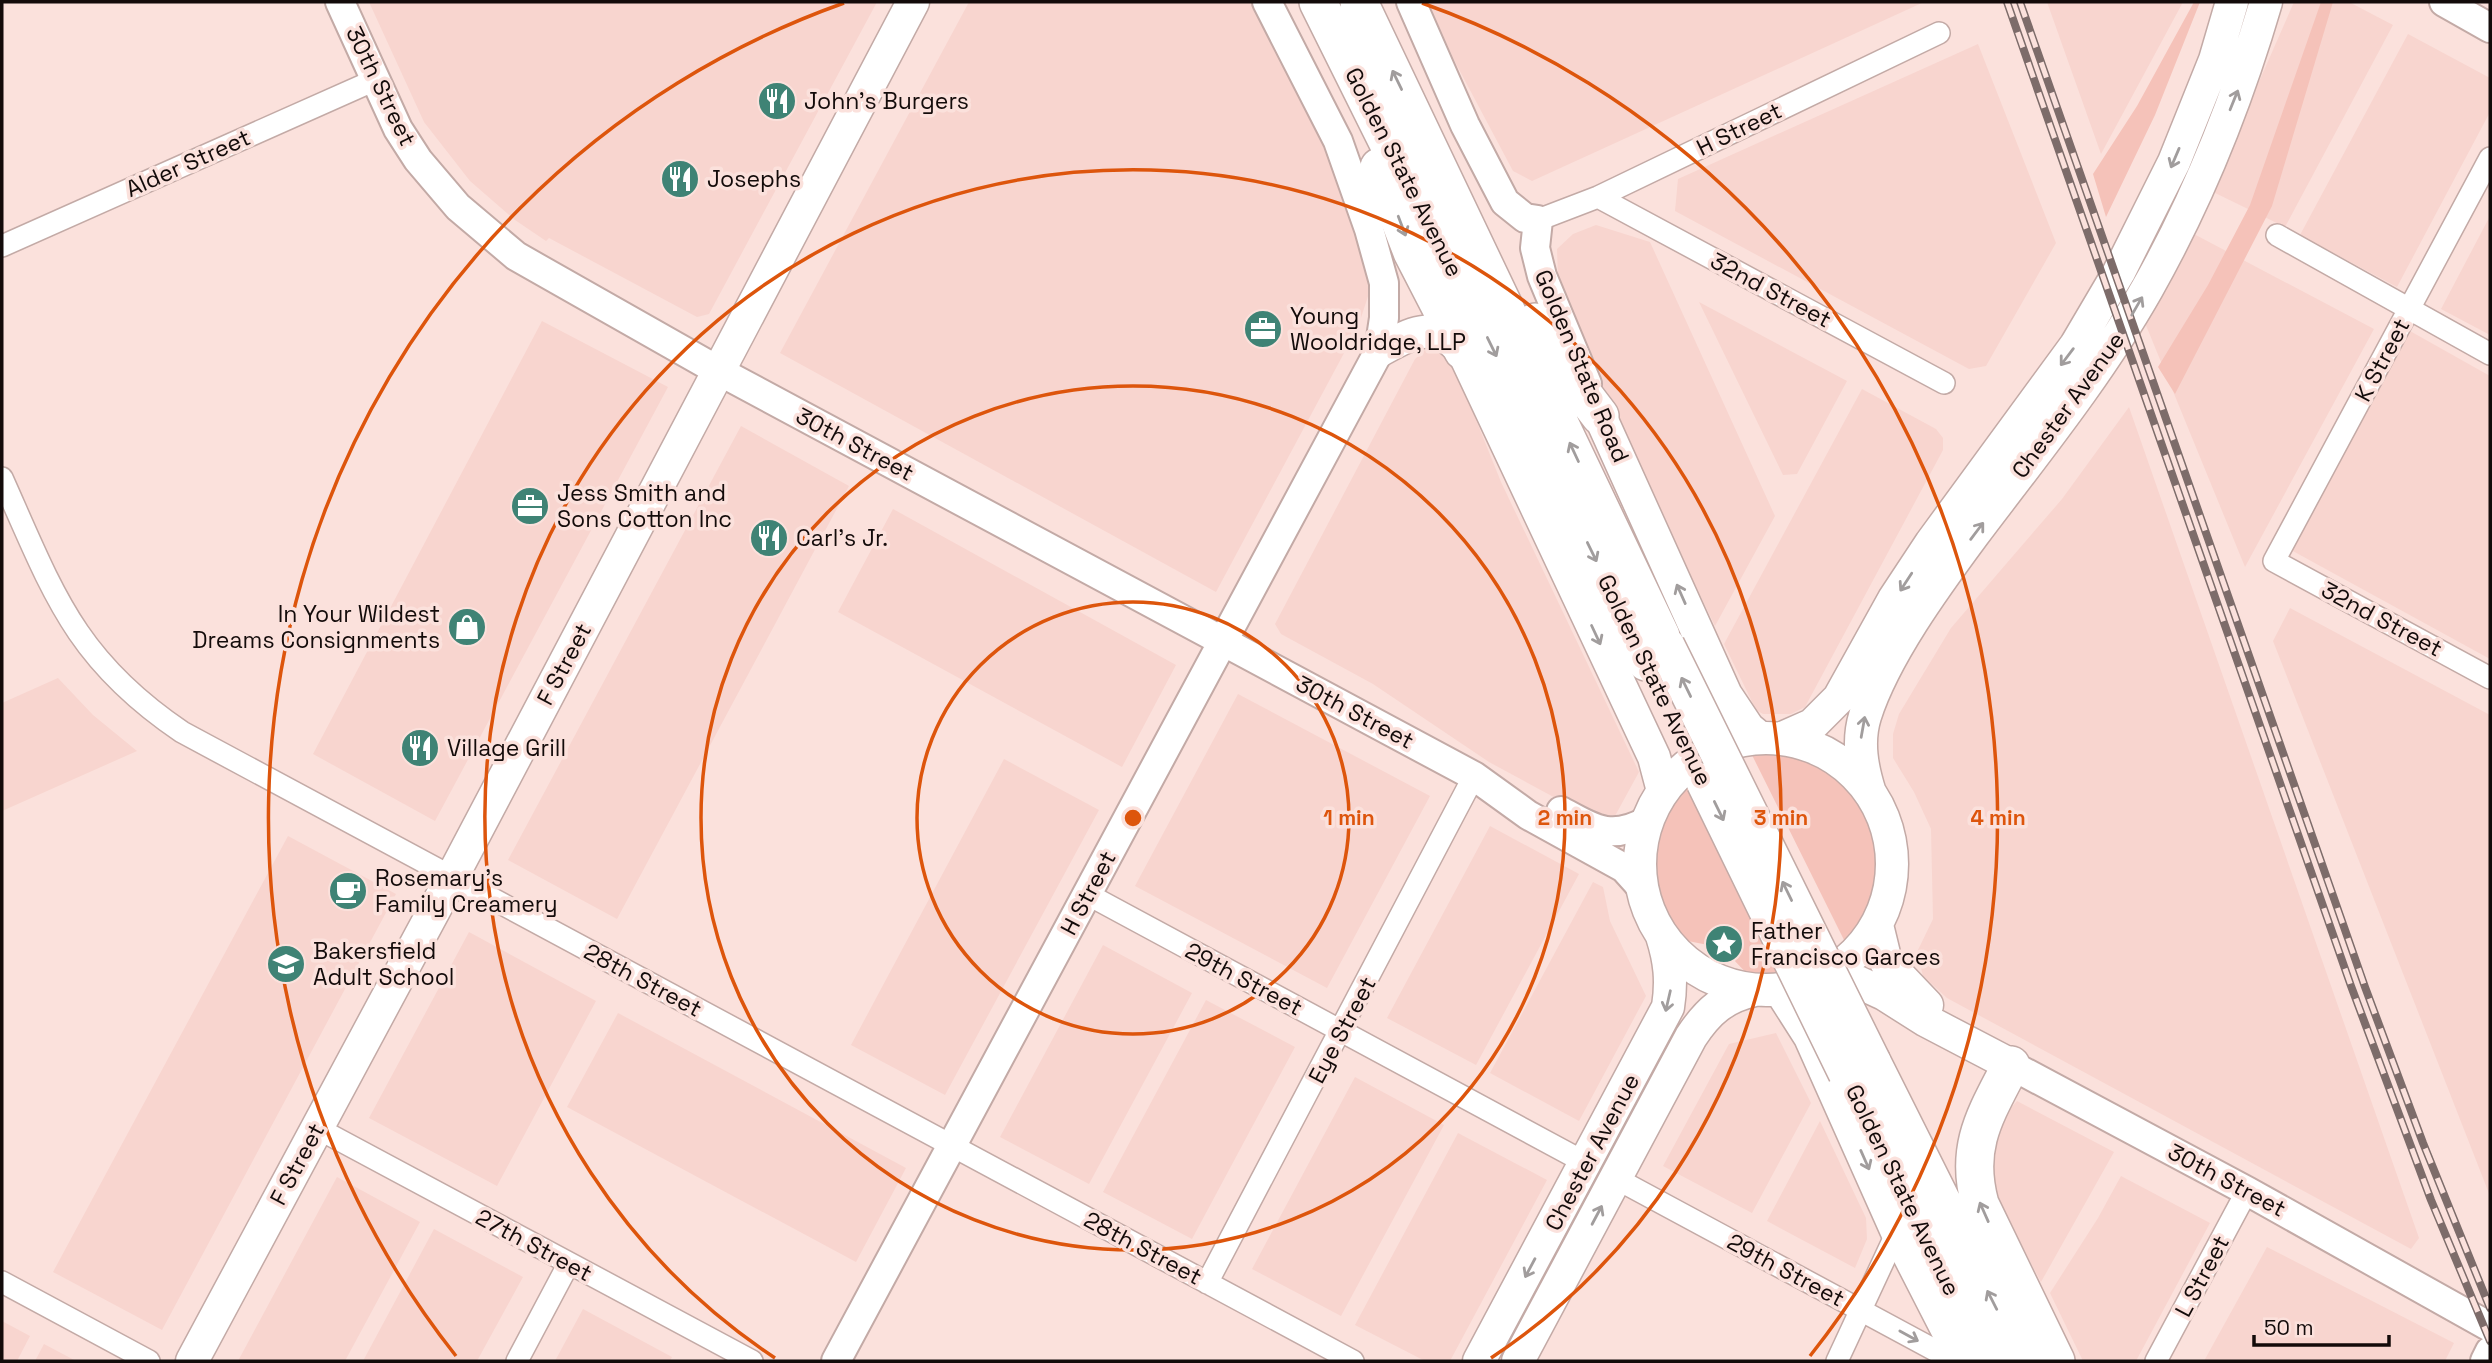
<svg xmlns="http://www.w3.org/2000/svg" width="2492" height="1363" font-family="'Space Grotesk',sans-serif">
	<rect width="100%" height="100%" fill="#fbe1dc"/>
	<path fill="#f8d5cf" d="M369,2H877L709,314L697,317L549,238L546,241L515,220L470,181L424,122Z
		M969,2H1256L1303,87L1365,234L1371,287L1358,327L1216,592L780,353Z
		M1428,2H1924L1532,181L1513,171L1454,60Z
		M2047,2H2183L2101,154Z
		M2294,2H2349L2393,25L2285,227L2211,191Z
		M2408,34L2490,78V112L2397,287L2300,235Z
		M1978,44L2056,243L1986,366L1969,369L1675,211L1678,179Z
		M2490,216V335L2441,309Z
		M1596,225L1650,242L1775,516L1715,626L1617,425L1558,277L1557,249L1573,234Z
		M2192,233L2374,329L2245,567L2143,318Z
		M1699,302L1847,381L1797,474L1783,475Z
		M542,321L668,387L435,821L313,754Z
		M2410,331L2490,376V659L2291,550Z
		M1437,348L1452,360L1501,482L1639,772L1609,827L1489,762L1373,684L1281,634L1275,624L1415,359L1425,350Z
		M1862,389L1936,429L1943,438V450L1805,707L1791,714H1763L1756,710L1724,644Z
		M2129,407L2419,1238L2411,1249L1947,998L1923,976L1917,952L1933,919L1931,829L1914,792L1893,758V734L1899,714L1951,628L2062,499Z
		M741,426L849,486L617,919L508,860Z
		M893,509L1176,665L1122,767L838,612Z
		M2290,608L2490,715V1196L2273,641Z
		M58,678L93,715L137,751L2,811V703Z
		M1238,694L1430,796L1327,988L1135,886Z
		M1004,759L1099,810L945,1095L851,1045Z
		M1490,826L1579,874L1476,1065L1387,1018Z
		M288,836L396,894L162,1330L53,1272Z
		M1593,882L1603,887L1610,921L1646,996L1579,1121L1490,1073Z
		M469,932L596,1001L497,1186L369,1118Z
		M1103,945L1192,993L1089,1184L1000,1137Z
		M1206,1000L1295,1047L1192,1239L1103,1192Z
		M618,1013L906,1168L856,1262L567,1107Z
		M1776,1033L1811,1103L1752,1213L1663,1166L1729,1044Z
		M1355,1077L1444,1125L1341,1316L1252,1269Z
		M2017,1101L2114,1152L2041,1282L1991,1189L1988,1160L2004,1116Z
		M1820,1121L1866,1218L1867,1239L1855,1268L1767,1221Z
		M1458,1133L1547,1180L1450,1361H1425L1355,1325Z
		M2121,1176L2210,1223L2136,1361H2083L2050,1293L2098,1218Z
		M337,1177L420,1222L345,1361H238Z
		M434,1229L523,1277L477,1361H363Z
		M2267,1247L2454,1343L2445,1361H2204Z
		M583,1309L672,1357L670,1361H555Z
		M2,1321L30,1336L17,1361H2Z
		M44,1344L76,1361H35Z"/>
	<path fill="#f5c2b9" d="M2194,2H2200L2155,115L2106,217L2093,174L2137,106Z
		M2321,2H2333L2272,206L2175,394L2158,367L2208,285L2250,205Z
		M1751,753C1764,753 1777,752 1789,754C1846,764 1889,826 1879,883C1875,906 1861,926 1846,944Z
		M1692,778L1786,976L1753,980L1732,958L1742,940L1719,927L1708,945L1683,940L1679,943C1641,893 1641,819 1692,778Z"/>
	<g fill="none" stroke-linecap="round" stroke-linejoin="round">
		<defs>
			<path id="minor" d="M2490,158L2274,561L2490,678
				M1598,197L1944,383
				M1538,220L1598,197L1939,33
				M2277,235L2490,354
				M2,246L375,80
				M2,478C53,592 74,659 182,732L1353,1361
				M1087,894L1586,1163
				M317,1128L752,1361
				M1617,1179L1955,1361
				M2,1282L149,1361
				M1207,1283L1474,776
				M517,1361L569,1263
				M1837,1361L1897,1232
				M2156,1361L2247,1191"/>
			<path id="tertiary" d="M340,2L398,129L418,160L458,207L516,256L717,370L1474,776L1528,815L1624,868L1642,888
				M1411,2L1465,125L1505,202L1525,218L1538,220L1535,248L1542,276L1587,384
				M2444,2L2490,28
				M1561,811C1594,829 1611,841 1647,821
				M2011,1065L2247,1191L2490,1327
				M836,1361L1379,351L1384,318V283L1369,229L1338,141L1267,2
				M2485,1361L2490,1351"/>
			<path id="secondary" d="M1379,351C1396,342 1421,325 1441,334C1449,337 1457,346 1463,351L1654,757L1663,791
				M1600,416L1726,695L1748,728L1760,738
				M1640 864a126 126 0 1 1 252 0a126 126 0 1 1-252 0Z
				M1780,739L1812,725L1839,698L1894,599L1931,543L2076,345L2119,272L2174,162L2215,60L2232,2
				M1870,793C1862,768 1857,742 1865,716C1884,656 1936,585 1973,535C2034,454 2097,377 2147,289C2198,199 2237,101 2266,2
				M1877,925L1886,962L1927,1005
				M1834,971L1884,994L1925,1020L2011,1065
				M1780,990L1810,1037L1897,1232L1963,1361
				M192,1361L452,877L913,2
				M1479,1361L1668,1007C1672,981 1670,961 1662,936
				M1518,1361L1691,1037C1708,1011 1724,997 1755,990"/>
			<path id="trunk" d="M1318,2L1646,662
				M1359,2L1661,636
				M1379,167L1412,252L1463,351
				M1535,322L1556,358L1600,416
				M1872,1062L2022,1361
				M2011,1065C1986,1114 1964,1146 1980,1204L2056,1361
				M1847,1073L1986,1361"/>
		</defs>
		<use href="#minor" stroke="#c3aaa6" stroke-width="24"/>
		<use href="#tertiary" stroke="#c3aaa6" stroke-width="32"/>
		<use href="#secondary" stroke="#c3aaa6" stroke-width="35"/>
		<use href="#trunk" stroke="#c3aaa6" stroke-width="40"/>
		<use href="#minor" stroke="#fff" stroke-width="21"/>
		<use href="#tertiary" stroke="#fff" stroke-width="28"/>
		<use href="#secondary" stroke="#fff" stroke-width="32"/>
		<use href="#trunk" stroke="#fff" stroke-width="37"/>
		<defs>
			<path id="rail" d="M2007,2L2351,986L2431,1200L2490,1341
				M2020,2L2365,987L2423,1143L2490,1308"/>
		</defs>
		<use href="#rail" stroke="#7d6c6a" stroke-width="8"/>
		<use href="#rail" stroke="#fbe1dc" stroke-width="5" stroke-dasharray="16" stroke-linecap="butt"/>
		<defs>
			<path id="trunk-bridge" d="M1666,646L1872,1062
				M1705,782L1847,1073"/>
		</defs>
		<use href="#trunk-bridge" stroke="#c3aaa6" stroke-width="40" stroke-linecap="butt"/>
		<use href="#trunk-bridge" stroke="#fff" stroke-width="37"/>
	</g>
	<defs><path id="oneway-shaft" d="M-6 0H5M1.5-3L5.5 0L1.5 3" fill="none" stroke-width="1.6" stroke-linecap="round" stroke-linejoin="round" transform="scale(1.75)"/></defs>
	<g stroke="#a19d9d">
		<use href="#oneway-shaft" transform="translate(1397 80) rotate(-116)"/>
		<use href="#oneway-shaft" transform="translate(2234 100) rotate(-68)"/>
		<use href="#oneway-shaft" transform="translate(2175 158) rotate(113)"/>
		<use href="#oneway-shaft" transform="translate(1402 226) rotate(69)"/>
		<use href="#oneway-shaft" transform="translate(2137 306) rotate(-60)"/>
		<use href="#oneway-shaft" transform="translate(1492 347) rotate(64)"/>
		<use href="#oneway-shaft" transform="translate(2067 357) rotate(127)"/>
		<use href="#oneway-shaft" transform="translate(1574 452) rotate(-115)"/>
		<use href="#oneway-shaft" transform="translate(1977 531) rotate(-53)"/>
		<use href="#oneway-shaft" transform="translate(1592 552) rotate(64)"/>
		<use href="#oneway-shaft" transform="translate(1906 582) rotate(123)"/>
		<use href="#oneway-shaft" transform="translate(1681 594) rotate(-114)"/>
		<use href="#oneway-shaft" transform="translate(1596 635) rotate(65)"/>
		<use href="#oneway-shaft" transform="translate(1686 687) rotate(-116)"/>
		<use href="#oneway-shaft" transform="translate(1863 727) rotate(-80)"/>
		<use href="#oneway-shaft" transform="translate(1719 811) rotate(64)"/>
		<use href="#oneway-shaft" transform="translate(1787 891) rotate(-116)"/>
		<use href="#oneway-shaft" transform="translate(1668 1001) rotate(103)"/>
		<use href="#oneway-shaft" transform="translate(1865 1160) rotate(66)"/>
		<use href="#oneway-shaft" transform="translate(1984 1212) rotate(-114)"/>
		<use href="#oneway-shaft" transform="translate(1597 1215) rotate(-62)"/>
		<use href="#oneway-shaft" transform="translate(1530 1268) rotate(118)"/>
		<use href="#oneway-shaft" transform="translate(1992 1300) rotate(-117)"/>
		<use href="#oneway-shaft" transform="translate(1909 1336) rotate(29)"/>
	</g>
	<g fill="none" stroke="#dd550c" stroke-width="3.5">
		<circle cx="1133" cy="818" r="216"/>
		<circle cx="1133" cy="818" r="432"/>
		<path d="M775 1358A648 648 0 1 1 1491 1358"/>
		<path d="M456 1356A865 865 0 0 1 844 3M1422 3A865 865 0 0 1 1810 1356"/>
	</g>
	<defs>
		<symbol id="restaurant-disc" viewBox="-11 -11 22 22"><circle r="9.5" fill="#3f8375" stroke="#fbe1dc"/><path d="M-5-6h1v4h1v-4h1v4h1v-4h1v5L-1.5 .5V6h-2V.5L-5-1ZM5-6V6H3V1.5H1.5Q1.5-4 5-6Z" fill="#fff"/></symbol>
		<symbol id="office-disc" viewBox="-11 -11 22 22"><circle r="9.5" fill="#3f8375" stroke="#fbe1dc"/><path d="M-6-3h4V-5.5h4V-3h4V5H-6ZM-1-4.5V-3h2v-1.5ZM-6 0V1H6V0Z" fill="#fff"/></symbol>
		<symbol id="shop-disc" viewBox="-11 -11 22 22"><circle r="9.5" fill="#3f8375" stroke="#fbe1dc"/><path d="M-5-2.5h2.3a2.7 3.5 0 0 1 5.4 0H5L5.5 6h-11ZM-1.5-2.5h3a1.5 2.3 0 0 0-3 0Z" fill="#fff"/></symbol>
		<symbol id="cafe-disc" viewBox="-11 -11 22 22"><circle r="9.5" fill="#3f8375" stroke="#fbe1dc"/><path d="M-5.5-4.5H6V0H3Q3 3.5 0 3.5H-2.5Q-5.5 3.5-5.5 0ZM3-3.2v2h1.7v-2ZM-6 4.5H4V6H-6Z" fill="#fff"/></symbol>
		<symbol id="sight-disc" viewBox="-11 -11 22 22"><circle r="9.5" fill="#3f8375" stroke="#fbe1dc"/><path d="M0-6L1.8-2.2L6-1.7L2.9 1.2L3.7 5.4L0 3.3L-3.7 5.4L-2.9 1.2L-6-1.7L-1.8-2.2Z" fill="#fff"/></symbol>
		<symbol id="university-disc" viewBox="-11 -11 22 22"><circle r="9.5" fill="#3f8375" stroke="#fbe1dc"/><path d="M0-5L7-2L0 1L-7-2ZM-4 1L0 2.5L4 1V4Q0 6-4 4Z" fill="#fff"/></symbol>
	</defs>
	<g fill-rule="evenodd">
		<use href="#restaurant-disc" x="755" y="79" width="44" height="44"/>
		<use href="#restaurant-disc" x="658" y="157" width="44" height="44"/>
		<use href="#office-disc" x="1241" y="307" width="44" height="44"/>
		<use href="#office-disc" x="508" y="484" width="44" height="44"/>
		<use href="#restaurant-disc" x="747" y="516" width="44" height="44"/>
		<use href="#shop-disc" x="445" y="605" width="44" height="44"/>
		<use href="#restaurant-disc" x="398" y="726" width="44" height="44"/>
		<use href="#cafe-disc" x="326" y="869" width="44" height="44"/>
		<use href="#sight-disc" x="1702" y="922" width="44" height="44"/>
		<use href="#university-disc" x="264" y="942" width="44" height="44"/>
	</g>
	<g text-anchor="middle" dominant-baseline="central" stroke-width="7" stroke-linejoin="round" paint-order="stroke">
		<g font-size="23" fill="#130b0a" stroke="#fbe1dc">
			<text transform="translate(381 86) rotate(64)">30th Street</text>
			<text transform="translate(1739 129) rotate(-26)">H Street</text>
			<text transform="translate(188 163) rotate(-24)">Alder Street</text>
			<text transform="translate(1404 172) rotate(63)">Golden State Avenue</text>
			<text transform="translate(1771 290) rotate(28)">32nd Street</text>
			<text transform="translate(2382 360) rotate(-62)">K Street</text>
			<text transform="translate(1582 366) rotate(67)">Golden State Road</text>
			<text transform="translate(2068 405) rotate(-54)">Chester Avenue</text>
			<text transform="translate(855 444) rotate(28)">30th Street</text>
			<text transform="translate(2382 619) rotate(28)">32nd Street</text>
			<text transform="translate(564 664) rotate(-62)">F Street</text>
			<text transform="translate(1655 680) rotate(64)">Golden State Avenue</text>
			<text transform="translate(1355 712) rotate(28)">30th Street</text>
			<text transform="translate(1088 893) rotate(-62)">H Street</text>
			<text transform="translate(1244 979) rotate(28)">29th Street</text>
			<text transform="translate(643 980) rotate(28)">28th Street</text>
			<text transform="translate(1342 1030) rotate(-62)">Eye Street</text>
			<text transform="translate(1592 1152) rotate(-62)">Chester Avenue</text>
			<text transform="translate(297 1164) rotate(-62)">F Street</text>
			<text transform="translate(2227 1180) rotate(28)">30th Street</text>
			<text transform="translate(1903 1190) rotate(64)">Golden State Avenue</text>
			<text transform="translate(534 1245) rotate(28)">27th Street</text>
			<text transform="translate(1143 1248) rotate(28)">28th Street</text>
			<text transform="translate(1786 1270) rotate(28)">29th Street</text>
			<text transform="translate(2202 1276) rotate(-62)">L Street</text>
		</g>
		<g font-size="23" fill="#130b0a" stroke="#fbe1dc" text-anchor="start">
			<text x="804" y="101">John's Burgers</text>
			<text x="707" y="179">Josephs</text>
			<text x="1290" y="316">Young<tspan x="1290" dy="26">Wooldridge, LLP</tspan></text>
			<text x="557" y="493">Jess Smith and<tspan x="557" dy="26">Sons Cotton Inc</tspan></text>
			<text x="796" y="538">Carl's Jr.</text>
			<text x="440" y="614" text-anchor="end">In Your Wildest<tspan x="440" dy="26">Dreams Consignments</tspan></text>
			<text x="447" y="748">Village Grill</text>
			<text x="375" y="878">Rosemary's<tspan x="375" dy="26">Family Creamery</tspan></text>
			<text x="1751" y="931">Father<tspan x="1751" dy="26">Francisco Garces</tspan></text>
			<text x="313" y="951">Bakersfield<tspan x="313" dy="26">Adult School</tspan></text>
		</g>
	</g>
	<circle cx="1133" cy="818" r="10" fill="#dd550c" stroke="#fbe1dc" stroke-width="3.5"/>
	<g font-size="21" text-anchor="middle" font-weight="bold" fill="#dd550c" stroke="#fbe1dc" stroke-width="7" stroke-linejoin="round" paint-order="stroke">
		<text x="1349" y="825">1 min</text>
		<text x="1565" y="825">2 min</text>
		<text x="1781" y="825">3 min</text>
		<text x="1998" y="825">4 min</text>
	</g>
	<rect width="2492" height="1363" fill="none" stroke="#130b0a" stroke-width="7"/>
	<path d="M2254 1335v10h135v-10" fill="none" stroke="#130b0a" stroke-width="3.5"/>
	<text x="2264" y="1335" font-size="21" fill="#130b0a" stroke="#fbe1dc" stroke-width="5" paint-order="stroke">50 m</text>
</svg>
